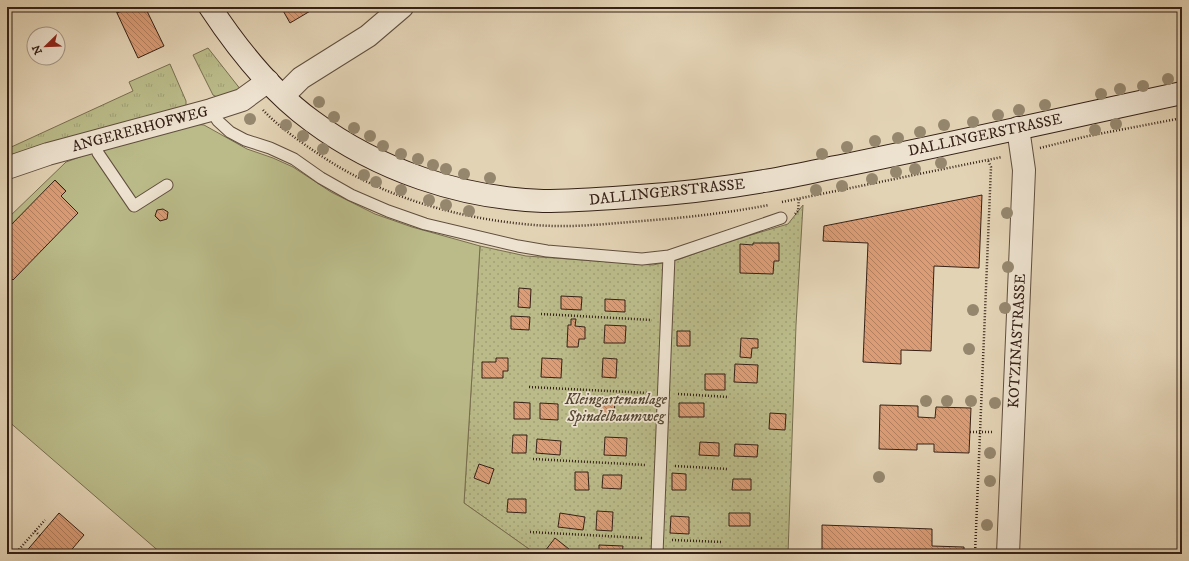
<svg xmlns="http://www.w3.org/2000/svg" width="1189" height="561" font-family="'IM FELL DW Pica',serif">
	<defs>
		<pattern id="grass-tufts" width="24" height="20" patternUnits="userSpaceOnUse"><rect width="24" height="20" fill="#babb89"/><path d="M3 7l-1-3M5 7V3M7 7l1-3M15 17l-1-3M17 17v-4M19 17l1-3" fill="none" stroke="#a0a076"/></pattern>
		<pattern id="garden-dots" width="8" height="8" patternUnits="userSpaceOnUse"><rect width="8" height="8" fill="#babb89"/><path d="M2 2h.1M6 6h.1" fill="none" stroke="#a0a076" stroke-width="1.8" stroke-linecap="round"/></pattern>
		<pattern id="building-back-hatch" width="6" height="6" patternUnits="userSpaceOnUse"><rect width="6" height="6" fill="#db9d76"/><path d="M-1 5l2 2M0 0l6 6M5-1l2 2" fill="none" stroke="#b28060"/></pattern>
	</defs>
	<rect width="100%" height="100%" fill="#e3d3b5"/>
	<filter id="stains"><feTurbulence type="fractalNoise" baseFrequency=".005" numOctaves="4"/><feColorMatrix values="0 0 0 0 .2 0 0 0 0 .09 0 0 0 0 .02 0 0 0 .5 -.17"/></filter>
	<radialGradient id="worn" r=".72"><stop offset=".6" stop-color="#630" stop-opacity="0"/><stop offset="1" stop-color="#630" stop-opacity=".3"/></radialGradient>
	<path fill="url(#grass-tufts)" stroke="#786e50" d="M208,48L241,90L219,98L213,95L193,55Z
		M170,64L186,101V106L7,158V149L133,91L129,82Z"/>
	<path fill="url(#garden-dots)" stroke="#786e50" d="M803,205L796,325L788,554H536L464,503L480,246L526,256L653,265L680,259L724,243L788,224Z"/>
	<path fill="#babb89" stroke="#786e50" d="M190,124L204,125L247,149L273,158L293,167L331,192L375,214L412,227L480,246L464,503L536,554H162L7,420V219L66,162L116,144Z"/>
	<path fill="url(#building-back-hatch)" stroke="#352117" d="M114,7H129L117,13Z
		M129,7H145L164,46L138,58L117,13Z
		M281,7H317L290,23Z
		M55,180L66,191L61,196L78,213L13,280L7,274V229Z
		M982,195L979,268L934,266L931,351L901,350V364L863,362L868,243L823,241L824,226Z
		M163,209L168,212L167,219L160,221L155,216L157,210Z
		M753,243H779V261H774L773,274L740,273V244L753,245Z
		M519,288L531,289L530,308L518,307Z
		M561,296L582,297L581,310L561,309Z
		M605,299L625,300V312L605,311Z
		M511,316L530,317L529,330L511,329Z
		M571,319H576L575,326L585,327V339H579L578,347H567L568,325H571Z
		M605,325L626,326L625,343H604Z
		M677,331H690V346H677Z
		M741,338L758,339V348H752L751,358L740,357Z
		M496,358H508V371H503V378H482V362H496Z
		M542,358L562,359L561,378L541,377Z
		M603,358L617,359L616,378L602,377Z
		M735,364L758,365L757,383L734,382Z
		M705,374H725V390H705Z
		M601,397L615,398L614,418L601,417Z
		M514,402L530,403V419H514Z
		M540,403L558,404V420L540,419Z
		M679,403H704V417H679Z
		M880,405L918,406V417L935,418L936,407L971,408L969,453L934,452V444H917V450L879,449Z
		M770,413L786,414L785,430L769,429Z
		M513,435H527L526,453H512Z
		M605,437L627,438L626,456L604,455Z
		M537,439L561,441L560,455L536,453Z
		M700,442L719,443V456L699,455Z
		M735,444L758,445L757,457L734,456Z
		M479,464L494,469L489,484L474,478Z
		M575,472H588L589,490H575Z
		M672,473L686,474V490H672Z
		M603,475H622L621,489L602,488Z
		M733,479H751V490H732Z
		M508,499H526V513L507,512Z
		M597,511L613,512L612,531L596,530Z
		M59,513L84,535L68,554H24Z
		M560,513L585,517L583,530L558,527Z
		M729,513H750V526H729Z
		M671,516L689,517V534L670,533Z
		M822,525L932,529V546L964,547V554H822Z
		M555,538L569,549L565,554H549L545,551Z
		M599,545L623,546L622,554H599Z"/>
	<g fill="none" stroke-linecap="round" stroke-linejoin="round">
		<defs>
			<path id="lane" d="M211,110L218,121L230,132L245,140L270,148L294,159L321,178L351,195L388,211L425,224L518,246L547,251L642,259L669,256L781,218
				M95,141L98,153L134,206L167,185
				M657,554L669,256"/>
			<path id="street" d="M283,96L301,78L368,36L402,7
				M7,168L48,154L211,110L242,100L268,81
				M1008,554L1024,170L1018,128"/>
			<path id="secondary" d="M210,7C237,48 272,92 312,121C378,170 460,198 543,201C571,201 599,199 627,197C673,194 718,189 764,181C791,177 819,170 846,165C959,142 1070,117 1182,93"/>
		</defs>
		<use href="#lane" stroke="#604e3e" stroke-width="13"/>
		<use href="#street" stroke="#604e3e" stroke-width="24"/>
		<use href="#secondary" stroke="#352117" stroke-width="24"/>
		<path stroke="#352117" stroke-width="2.5" stroke-dasharray="1 2" stroke-linecap="butt" d="M263,110C278,126 299,141 317,153C381,197 458,219 535,225C570,228 606,224 641,221C684,218 727,213 769,205
			M1040,148L1088,136L1182,118
			M782,202L1002,157
			M795,214L798,211L799,199
			M541,314L652,320
			M529,387L649,393
			M678,394L729,397
			M970,432H994
			M533,459L646,465
			M675,466L728,469
			M35,531L40,536
			M530,532L643,538
			M672,540L723,542
			M15,554L45,520
			M975,554L991,167L988,160"/>
		<use href="#lane" stroke="#ede2cf" stroke-width="11"/>
		<use href="#street" stroke="#ede2cf" stroke-width="22"/>
		<use href="#secondary" stroke="#ede2cf" stroke-width="22"/>
	</g>
	<g fill="#95876e">
		<circle cx="1168" cy="79" r="6"/>
		<circle cx="1143" cy="86" r="6"/>
		<circle cx="1120" cy="89" r="6"/>
		<circle cx="1101" cy="94" r="6"/>
		<circle cx="319" cy="102" r="6"/>
		<circle cx="1045" cy="105" r="6"/>
		<circle cx="1019" cy="110" r="6"/>
		<circle cx="998" cy="115" r="6"/>
		<circle cx="334" cy="117" r="6"/>
		<circle cx="250" cy="119" r="6"/>
		<circle cx="973" cy="122" r="6"/>
		<circle cx="1116" cy="124" r="6"/>
		<circle cx="286" cy="125" r="6"/>
		<circle cx="944" cy="125" r="6"/>
		<circle cx="354" cy="128" r="6"/>
		<circle cx="1095" cy="130" r="6"/>
		<circle cx="920" cy="132" r="6"/>
		<circle cx="303" cy="136" r="6"/>
		<circle cx="370" cy="136" r="6"/>
		<circle cx="898" cy="138" r="6"/>
		<circle cx="875" cy="141" r="6"/>
		<circle cx="383" cy="146" r="6"/>
		<circle cx="847" cy="147" r="6"/>
		<circle cx="323" cy="149" r="6"/>
		<circle cx="401" cy="154" r="6"/>
		<circle cx="822" cy="154" r="6"/>
		<circle cx="418" cy="159" r="6"/>
		<circle cx="941" cy="163" r="6"/>
		<circle cx="433" cy="165" r="6"/>
		<circle cx="446" cy="169" r="6"/>
		<circle cx="915" cy="169" r="6"/>
		<circle cx="896" cy="172" r="6"/>
		<circle cx="464" cy="174" r="6"/>
		<circle cx="364" cy="175" r="6"/>
		<circle cx="490" cy="178" r="6"/>
		<circle cx="872" cy="179" r="6"/>
		<circle cx="376" cy="182" r="6"/>
		<circle cx="842" cy="186" r="6"/>
		<circle cx="401" cy="190" r="6"/>
		<circle cx="816" cy="190" r="6"/>
		<circle cx="429" cy="200" r="6"/>
		<circle cx="446" cy="205" r="6"/>
		<circle cx="469" cy="211" r="6"/>
		<circle cx="1007" cy="213" r="6"/>
		<circle cx="1008" cy="267" r="6"/>
		<circle cx="1005" cy="308" r="6"/>
		<circle cx="973" cy="310" r="6"/>
		<circle cx="969" cy="349" r="6"/>
		<circle cx="926" cy="401" r="6"/>
		<circle cx="947" cy="401" r="6"/>
		<circle cx="971" cy="401" r="6"/>
		<circle cx="995" cy="403" r="6"/>
		<circle cx="990" cy="453" r="6"/>
		<circle cx="879" cy="477" r="6"/>
		<circle cx="990" cy="481" r="6"/>
		<circle cx="987" cy="525" r="6"/>
	</g>
	<g text-anchor="middle" dominant-baseline="central" stroke-width="3.5" stroke-linejoin="round" paint-order="stroke">
		<g font-size="15" fill="#352117" stroke="#ede2cf">
			<text transform="translate(140 129) rotate(-15)">ANGERERHOFWEG</text>
			<text transform="translate(985 135) rotate(-12)">DALLINGERSTRASSE</text>
			<text transform="translate(667 192) rotate(-6)">DALLINGERSTRASSE</text>
			<text transform="translate(1017 341) rotate(-87)">KOTZINASTRASSE</text>
		</g>
		<g font-size="15" font-style="italic" fill="#564834" stroke="#ede2cf">
			<text x="616" y="399">Kleingartenanlage<tspan x="616" dy="17">Spindelbaumweg</tspan></text>
		</g>
	</g>
	<rect width="1189" height="561" fill="none" stroke="#e3d3b5" stroke-width="24"/>
	<rect x="8" y="8" width="1173" height="545" fill="none" stroke="#352117" stroke-width="2"/>
	<rect x="12" y="12" width="1165" height="537" fill="none" stroke="#352117"/>
	<g transform="translate(46 46) rotate(247)"><circle r="19" fill="#ede2cf" stroke="#a39585"/>
	<path d="M0-3L7 15L0 10L-7 15Z" fill="#8f2418"/>
	<text y="-6" font-size="11" font-weight="bold" text-anchor="middle" fill="#352117">N</text>
	</g>
	<rect width="100%" height="100%" filter="url(#stains)"/>
	<rect width="100%" height="100%" fill="url(#worn)"/>
</svg>
